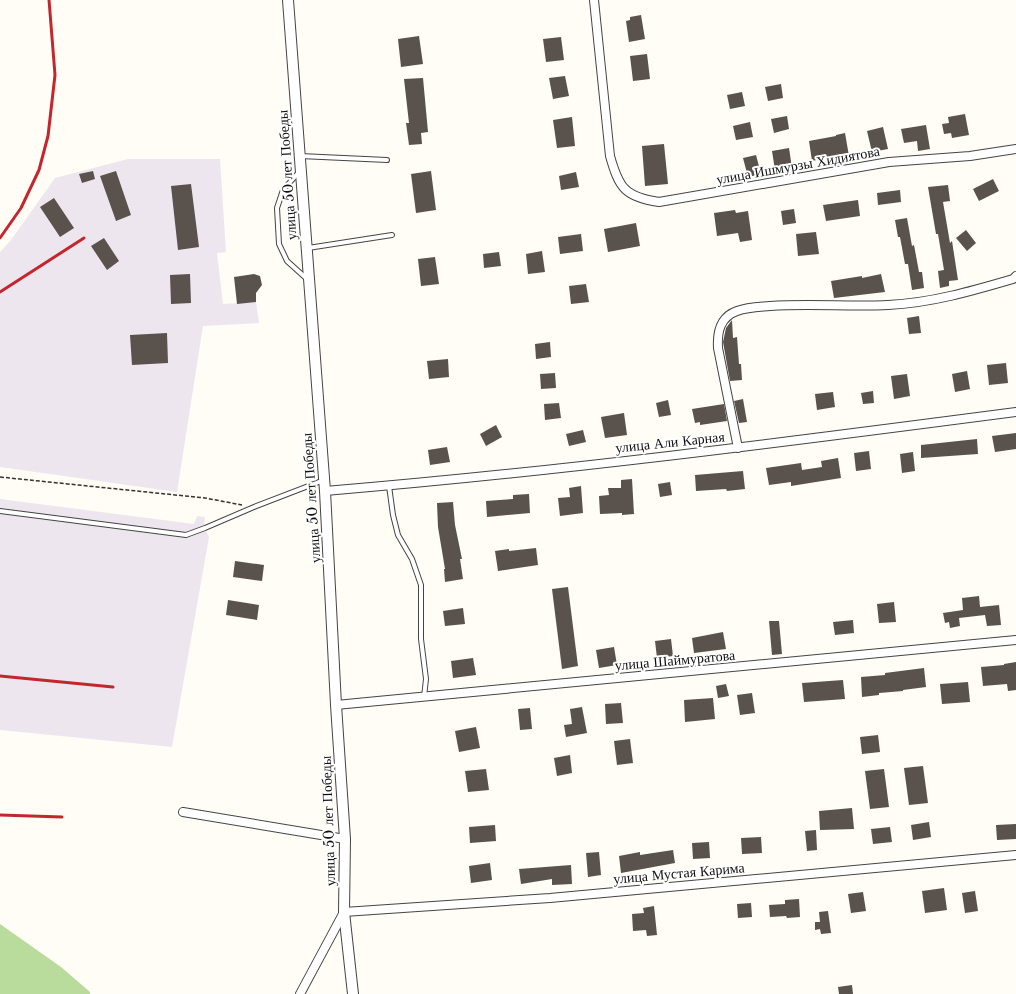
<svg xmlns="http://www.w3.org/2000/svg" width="1016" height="994" font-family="'Libre Baskerville',serif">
	<rect width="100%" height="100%" fill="#fffdf5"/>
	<path fill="#eee6ef" d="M128,159H220L226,252L217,253L223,304L256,302L259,323L203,326L177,492L0,467V252L11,240L55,178Z
		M0,499L194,524L197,516L205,517L204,526L209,537L172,747L0,730Z"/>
	<path fill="#b9dc9c" d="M0,924L61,967L90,992V994H0Z"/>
	<path fill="#5a524d" d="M641,15L645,39L629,42L626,21L630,20V17Z
		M419,36L423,64L401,67L398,39Z
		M561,37L564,60L546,62L543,39Z
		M647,54L650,79L633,81L630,56Z
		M565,76L569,96L553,99L549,78Z
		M423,78L428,132L421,133L422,144L409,145L406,123H409L404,79Z
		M781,84L783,98L768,101L765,87Z
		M742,92L745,106L730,109L727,95Z
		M965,114L969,135L952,138L951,133L944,134L942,124L949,123L948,117Z
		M787,116L789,129L774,133L771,119Z
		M572,117L575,146L557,148L553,120Z
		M750,122L753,137L736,140L733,126Z
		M926,125L930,149L918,151L917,141L904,143L901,129Z
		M883,127L888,149L872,152L867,131Z
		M845,133L849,156L840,157V155L812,161L809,141L836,136V135Z
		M664,144L668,184L645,186L642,146Z
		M789,148L792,168L775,170L772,151Z
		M756,155L761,174L748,177L743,158Z
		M93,171L95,179L82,183L79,174Z
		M116,171L131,215L116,221L100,176Z
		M431,171L436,210L416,213L411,174Z
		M576,172L579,187L561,190L559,176Z
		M993,179L999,191L979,201L973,189Z
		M191,184L199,247L178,250L171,186Z
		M948,185L950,201L943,202L950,243L952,241L958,280L949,281V286L940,288L938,271L944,270L938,234H936L928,187Z
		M900,190L901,202L878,205L877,193Z
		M54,198L74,228L60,237L40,207Z
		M858,200L860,216L826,221L823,205Z
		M794,209L796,223L783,225L781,211Z
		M735,210L736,213L748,211L752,240L740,242L738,233L717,236L714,213Z
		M907,218L912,246L914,245L919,272H922L924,288L912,290L908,264H905L900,237H898L895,220Z
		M636,223L640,246L608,252L604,229Z
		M966,230L976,243L967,251L956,238Z
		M816,232L819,254L798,256L796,234Z
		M581,234L583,251L560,254L558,237Z
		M104,238L119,261L107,270L91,246Z
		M542,251L545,272L528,274L526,254Z
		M499,252L501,266L484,268L483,254Z
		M435,257L439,284L421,286L418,259Z
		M190,274L191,303L171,304L170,275Z
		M254,274L260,276L262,285L256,293V302L237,304L234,277Z
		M881,274L885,292L834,298L831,281L862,276V278Z
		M586,284L589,302L571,304L569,286Z
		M919,316L921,333L909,334L907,318Z
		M732,320L733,338L737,337L739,364H741L742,380L730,381L723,342L726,328Z
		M167,333L168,363L132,365L130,335Z
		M550,342L551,357L536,359L535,344Z
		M448,359L449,377L429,379L427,361Z
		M1006,363L1008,383L989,385L987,365Z
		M967,371L970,389L955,392L952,374Z
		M555,373L556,388L541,389L540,374Z
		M907,374L910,396L894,399L891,376Z
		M873,391L874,403L863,404L861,393Z
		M833,392L835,407L817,410L815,394Z
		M743,399L747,422L739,423L734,401Z
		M668,400L671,415L659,417L656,403Z
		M559,403L561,418L545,420L544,404Z
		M724,404L727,421L700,425V422L695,423L692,409Z
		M624,413L627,435L605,438L601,417Z
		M496,425L502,437L486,446L480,434Z
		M583,430L586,442L569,446L566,434Z
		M1016,433V449L995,452L992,436Z
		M977,439L978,454L921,458V445Z
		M447,447L450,462L430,465L428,450Z
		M869,451L871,469L856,471L854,453Z
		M913,452L915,471L902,473L900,454Z
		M838,458L841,478L791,486V482L769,485L766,468L801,463L802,470L822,467L821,461Z
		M743,471L745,489L727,491L726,489L696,491L695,475Z
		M632,479L634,514L622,515V513L600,514L599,496L609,495L608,488H621V480Z
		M670,482L672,495L660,497L658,484Z
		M581,486L583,513L560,516L558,498L570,497L569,488Z
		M529,494L530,513L487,517L486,501L513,499V495Z
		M453,502L455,525L462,559H460L463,579L445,582L444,569H445L438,527L437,503Z
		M536,548L538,565L498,571L495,551L509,549V551Z
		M235,561L264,565L262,581L233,577Z
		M568,587L578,666L562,669L552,589Z
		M979,596L980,607L999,605L1001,625L987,626L985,615L959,618L960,626L950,628L949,622L945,623L943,613L963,610L962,598Z
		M228,600L259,605L257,620L226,615Z
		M894,602L896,622L879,623L877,604Z
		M463,608L465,624L445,626L443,611Z
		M853,620L854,633L835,635L833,622Z
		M769,621H779L782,654L772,655Z
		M723,632L726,649L694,653L692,638Z
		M671,639L673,656L657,658L655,641Z
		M614,647L617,665L599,668L596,650Z
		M473,658L476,675L453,678L451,661Z
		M1016,662V690L1008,691L1007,684L983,686L981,667L1004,665V664Z
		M924,668L926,687L903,690V691L879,693V695L862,697L861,677L885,675V673Z
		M843,680L845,699L804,702L802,683Z
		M968,682L970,702L942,704L940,684Z
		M726,684L729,696L718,698L716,686Z
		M752,693L755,713L740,715L737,695Z
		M713,698L715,719L685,722L684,700Z
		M621,703L623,723L606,724L605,704Z
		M582,707L587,733L566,737L564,725L572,724L570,709Z
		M530,708L532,729L520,730L518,709Z
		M476,727L480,748L459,752L455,731Z
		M878,735L880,752L862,754L860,737Z
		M630,739L633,763L617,765L614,741Z
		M570,755L572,773L557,776L554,758Z
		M923,766L928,803L909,805L904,768Z
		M486,769L489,790L468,792L465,771Z
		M884,769L889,807L870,809L865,771Z
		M852,808L854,829L820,830L819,811Z
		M929,822L931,837L913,840L911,825Z
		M1016,824V839L997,840L996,825Z
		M495,825L496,841L470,843L469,827Z
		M890,827L892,842L873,844L871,829Z
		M816,830L817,850L807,851L805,831Z
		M761,837L762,853L742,854L741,838Z
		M709,842L710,858L693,859L692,843Z
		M673,850L675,863L621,873L619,856L640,852V855Z
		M599,852L601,875L588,877L586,853Z
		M490,863L492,880L471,883L469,866Z
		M571,865L572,884L552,885V879L521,884L519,869Z
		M944,888L947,910L925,913L922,891Z
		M975,891L978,911L965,913L962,893Z
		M863,892L866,911L851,913L848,894Z
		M799,899L800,917L787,918L786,916L770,917L769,905L785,904V900Z
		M751,903L752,917L738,918L737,904Z
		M654,906L657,935L647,936L646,930L633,931L632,914L644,913L643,908Z
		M828,911L831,933L821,934L820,929L815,930V922H820L819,912Z
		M852,985L853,994H839L838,987Z"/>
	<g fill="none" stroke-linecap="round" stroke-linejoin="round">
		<defs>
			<path id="service" d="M300,156L387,160
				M299,172L283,190L277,208L279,244L287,261L307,279
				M308,248L392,235
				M389,486L393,515L398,535L412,559L421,585V639L426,679L424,697
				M0,511L186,535L205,528L254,507L324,480"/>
			<path id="minor" d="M594,0L610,156C619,188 625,197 659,202L889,162L970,156L1016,149
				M738,448L718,348C717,332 720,317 737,311C748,307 759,307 770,306C810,303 849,307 888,305C931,303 972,291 1013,279L1016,276
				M325,491C556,472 786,442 1016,412
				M336,705L1016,640
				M183,812L345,839
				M300,994L344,912L550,898L1016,855"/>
			<path id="tertiary" d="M288,0L325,491L336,705L345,839L344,912L353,994"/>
		</defs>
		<use href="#service" stroke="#444" stroke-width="6"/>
		<use href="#minor" stroke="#444" stroke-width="10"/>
		<use href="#tertiary" stroke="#444" stroke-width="12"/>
		<path stroke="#333" stroke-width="1.5" stroke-dasharray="4 2" stroke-linecap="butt" d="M0,477L205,498L242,505"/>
		<use href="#service" stroke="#fff" stroke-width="4"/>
		<use href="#minor" stroke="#fff" stroke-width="8"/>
		<use href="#tertiary" stroke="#fff" stroke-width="10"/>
		<path stroke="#c4262e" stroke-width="3" d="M0,238L21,208L39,170L48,136L55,75L49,0
			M0,292L84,238
			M0,676L113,687
			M0,815L62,817"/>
	</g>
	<g text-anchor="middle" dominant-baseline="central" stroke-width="4" stroke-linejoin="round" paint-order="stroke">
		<g font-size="14" fill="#111" stroke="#fff">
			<text transform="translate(798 165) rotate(-10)">улица Ишмурзы Хидиятова</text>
			<text transform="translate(287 175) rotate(-94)">улица 50 лет Победы</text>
			<text transform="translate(670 442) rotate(-6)">улица Али Карная</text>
			<text transform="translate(311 498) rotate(-94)">улица 50 лет Победы</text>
			<text transform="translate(675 660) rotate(-5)">улица Шаймуратова</text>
			<text transform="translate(328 821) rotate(-92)">улица 50 лет Победы</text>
			<text transform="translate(679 873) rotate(-5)">улица Мустая Карима</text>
		</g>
	</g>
</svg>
